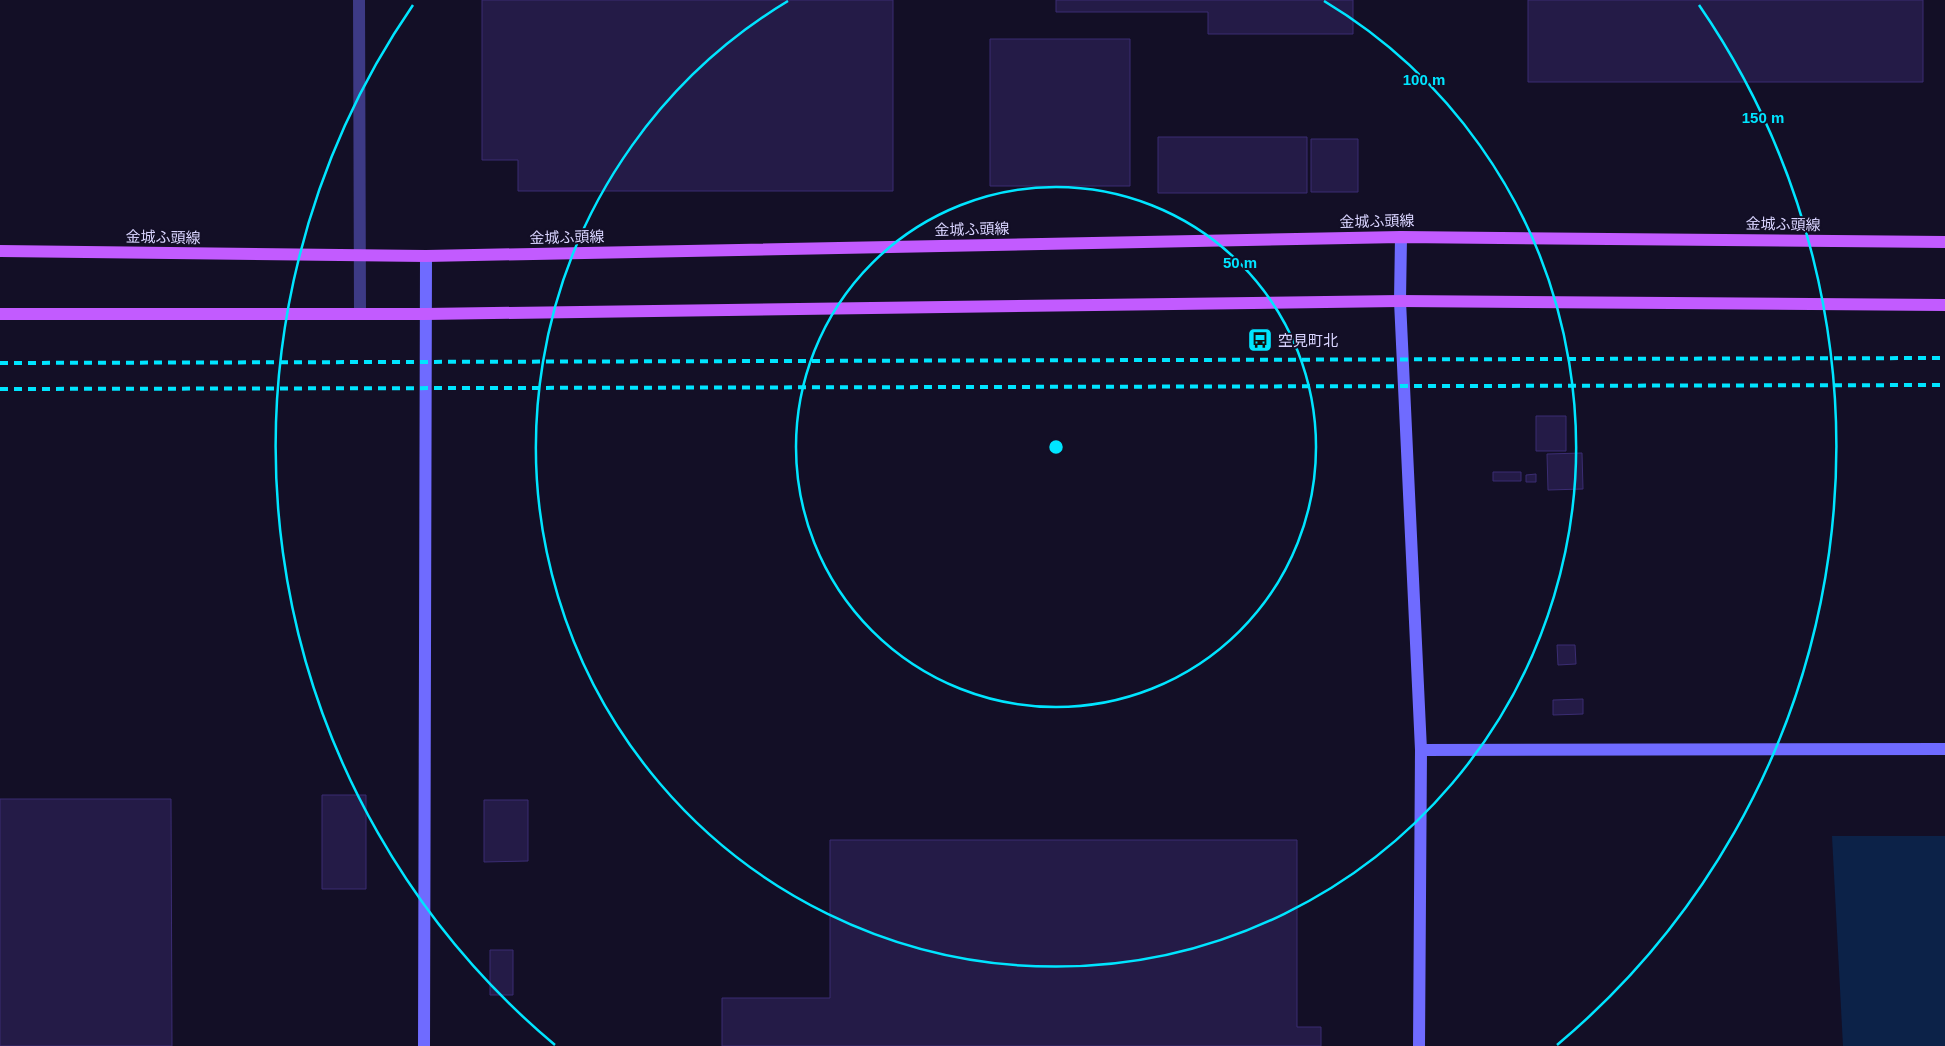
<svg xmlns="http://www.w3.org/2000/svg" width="1945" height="1046" font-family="Helvetica,'Noto Sans JP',sans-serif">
	<rect width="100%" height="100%" fill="#130f26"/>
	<path fill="#0c2248" d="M1832,836H1945V1046H1843Z"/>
	<path fill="#241b47" stroke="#3b2d73" d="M482,0H893V191H518V160H482Z
		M1056,0H1353V34H1208V12H1056Z
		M1528,0H1923V82H1528Z
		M990,39H1130V186H990Z
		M1158,137H1307V193H1158Z
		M1311,139H1358V192H1311Z
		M1536,416H1566V451H1536Z
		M1582,453L1583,489L1548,490L1547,454Z
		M1493,472H1521V481H1493Z
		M1536,474V482H1526V475Z
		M1557,645H1575L1576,664L1558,665Z
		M1583,699V714L1553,715V700Z
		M322,795H366V889H322Z
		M0,799H171L172,1046H0Z
		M484,800H528V861L484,862Z
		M830,840H1297V1027H1321V1046H722V998H830Z
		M490,950H513V995H490Z"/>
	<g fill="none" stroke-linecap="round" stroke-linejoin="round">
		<path stroke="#3d3a85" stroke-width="12" d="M359,0L360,314"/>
		<path stroke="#6f6bff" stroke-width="12" d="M1401,237L1400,301L1421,750L1419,1046
			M1421,750L1945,749
			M424,1046L426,256"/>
		<path stroke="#c25bff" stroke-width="12" d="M0,251L426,256L1401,237L1945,242
			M0,314H425L1400,301L1945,305"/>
		<path stroke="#00e5ff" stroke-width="4" stroke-dasharray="8 6" stroke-linecap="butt" d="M0,363L1945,358
			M0,389L1945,385"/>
	</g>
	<g fill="none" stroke="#00e5ff" stroke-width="2.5">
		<circle cx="1056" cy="447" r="260"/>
		<path d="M1324 1A520 520 0 1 1 788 1"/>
		<path d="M555 1045A780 780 0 0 1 413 5M1699 5A780 780 0 0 1 1557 1045"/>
	</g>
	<defs>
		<symbol id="bus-square" viewBox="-11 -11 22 22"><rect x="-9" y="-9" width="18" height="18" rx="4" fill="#00e5ff" stroke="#130f26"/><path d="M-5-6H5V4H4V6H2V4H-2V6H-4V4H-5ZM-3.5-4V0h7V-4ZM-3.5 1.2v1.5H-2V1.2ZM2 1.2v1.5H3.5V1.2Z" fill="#111"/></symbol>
	</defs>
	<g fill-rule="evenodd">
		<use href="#bus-square" x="1246" y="326" width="28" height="28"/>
	</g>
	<g text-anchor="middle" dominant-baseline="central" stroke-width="4" stroke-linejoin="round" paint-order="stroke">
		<g font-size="15" fill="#d9d4ff" stroke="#130f26">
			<text transform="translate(1377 221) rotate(-1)">金城ふ頭線</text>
			<text transform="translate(1783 224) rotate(1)">金城ふ頭線</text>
			<text transform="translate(972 229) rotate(-1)">金城ふ頭線</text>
			<text transform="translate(163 237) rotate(1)">金城ふ頭線</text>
			<text transform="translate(567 237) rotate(-1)">金城ふ頭線</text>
		</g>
		<g font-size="15" fill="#d9d4ff" stroke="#130f26" text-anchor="start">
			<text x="1278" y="340">空見町北</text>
		</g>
	</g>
	<circle cx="1056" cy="447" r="8" fill="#00e5ff" stroke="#130f26" stroke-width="2.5"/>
	<g font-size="15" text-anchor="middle" font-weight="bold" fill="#00e5ff" stroke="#130f26" stroke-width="4" stroke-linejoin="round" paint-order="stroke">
		<text x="1424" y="85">100 m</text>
		<text x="1763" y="123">150 m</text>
		<text x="1240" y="268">50 m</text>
	</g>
</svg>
